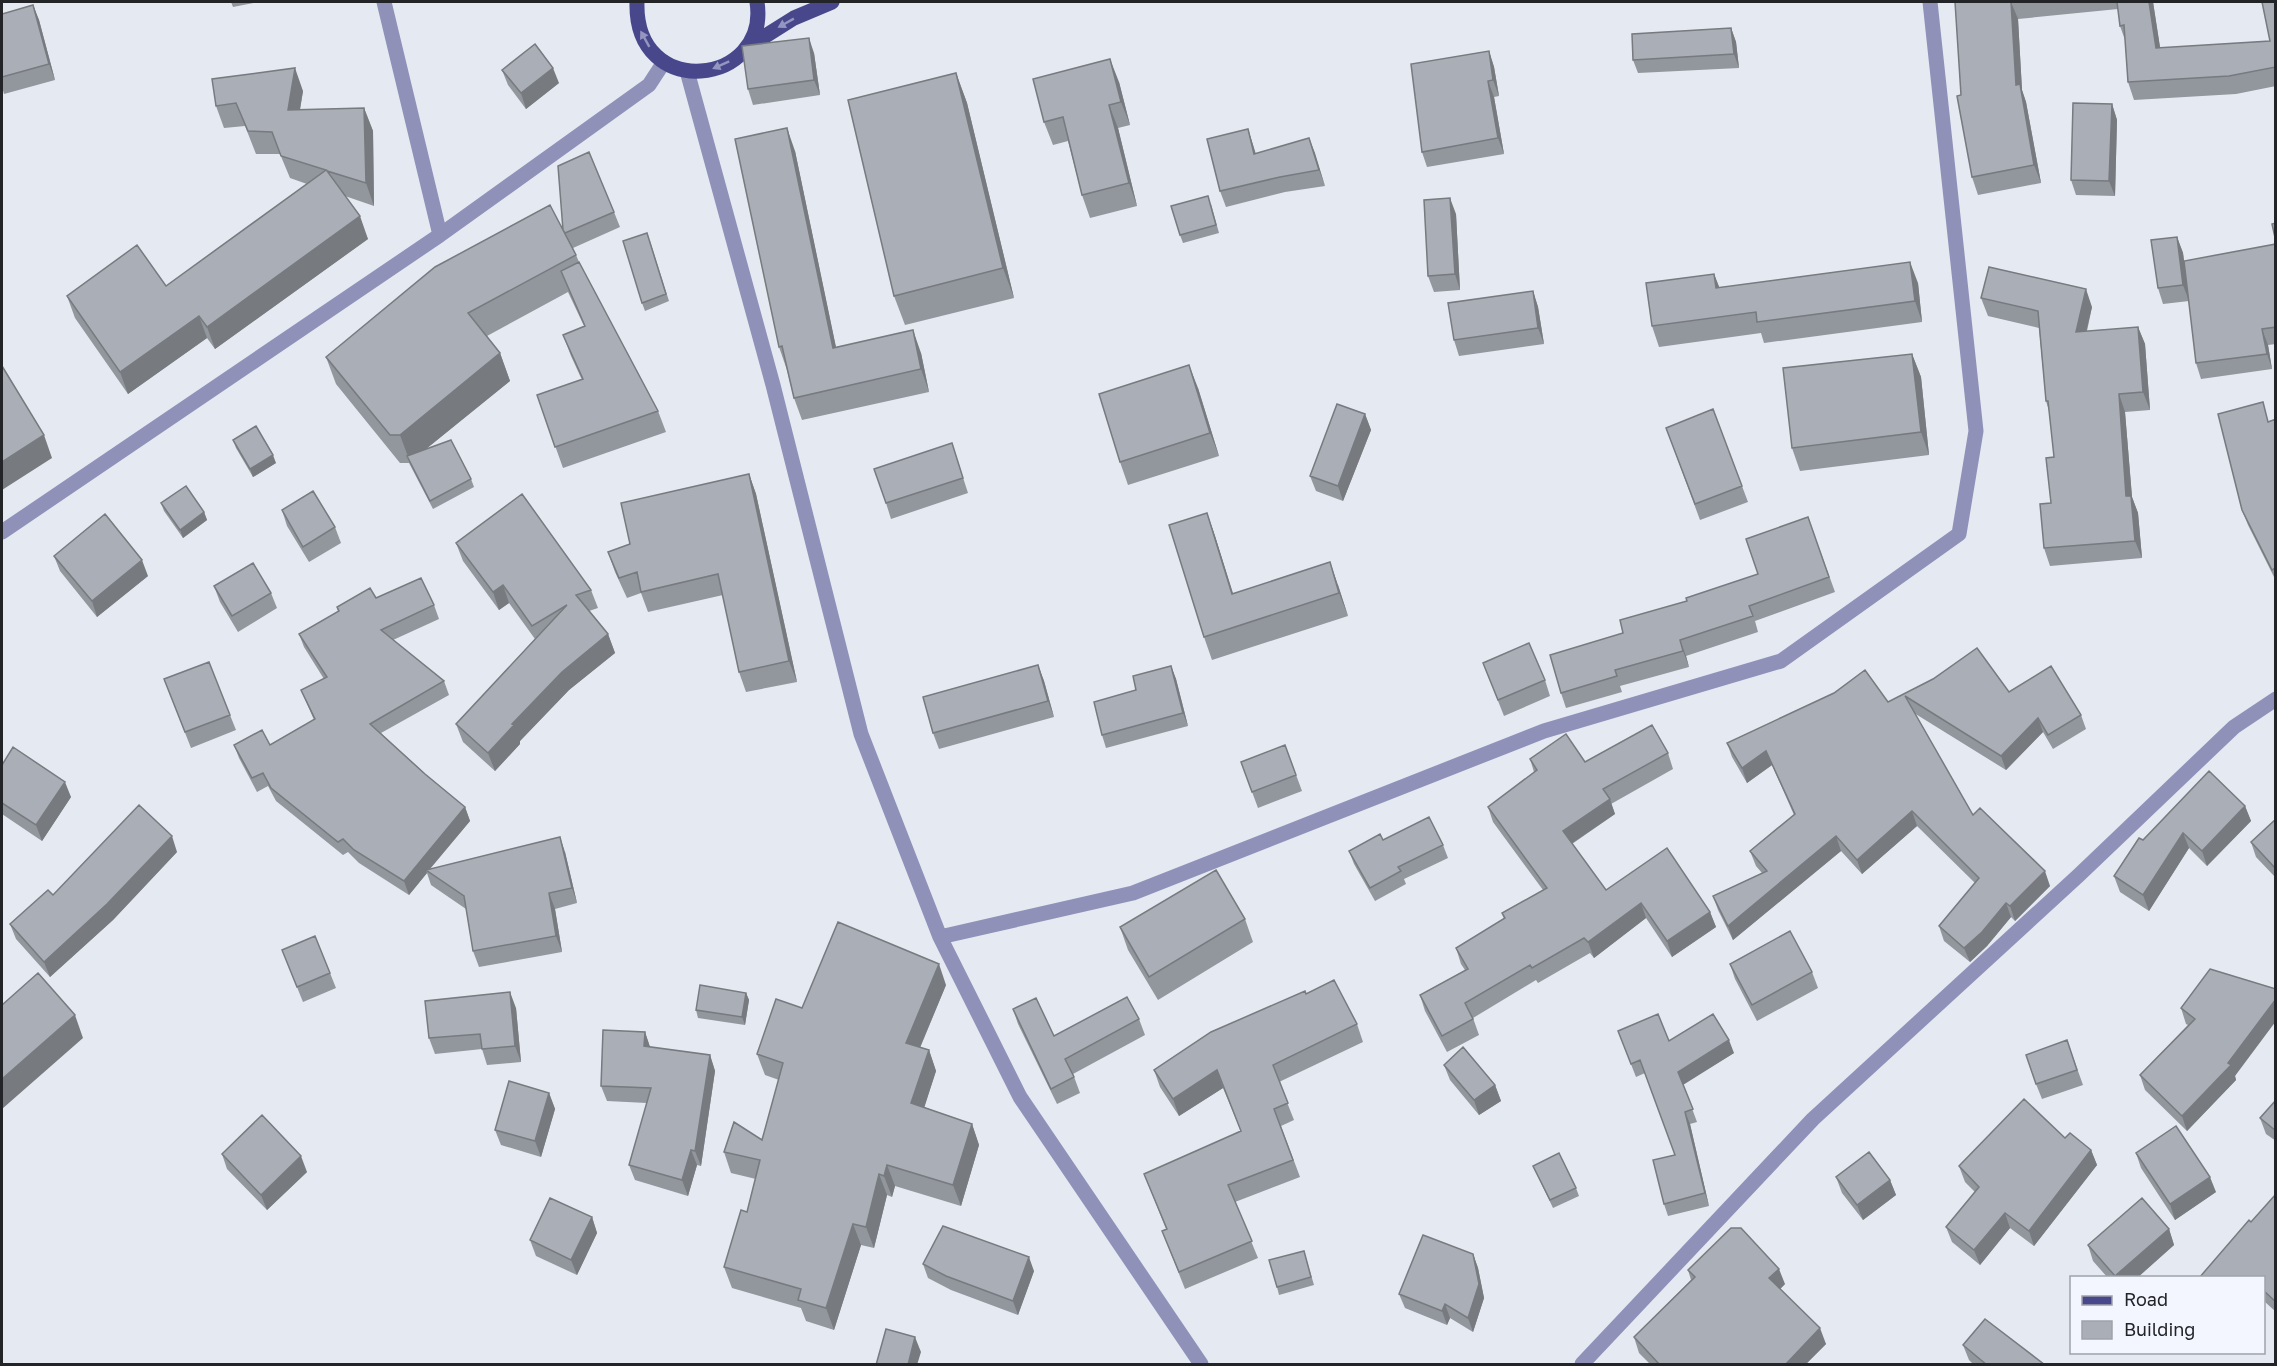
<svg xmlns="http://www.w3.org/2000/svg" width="2277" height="1366" font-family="'Golos Text',sans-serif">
	<rect width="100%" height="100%" fill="#e5e9f1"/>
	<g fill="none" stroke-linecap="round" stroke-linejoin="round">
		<path stroke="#8f91b9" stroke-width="15" d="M384,2L440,235
			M687,71L773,385L861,734L940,937L1020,1097L1201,1364
			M2,532L440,235L649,85L664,62
			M940,937L1133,893L1544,731L1781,661L1959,534L1976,431L1930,2
			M1582,1364L1813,1119L2079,875L2234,727L2276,699"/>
		<path stroke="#48478c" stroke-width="15" d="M637,2C634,102 770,86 757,2
			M748,47L794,18L832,2"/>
	</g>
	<path fill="#92969d" d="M231,2H259L233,7Z
		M1955,2H2153L2160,48L2270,41L2276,2V86L2236,94L2134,100L2128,82L2125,40L2120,26L2118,9L2018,19L2022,90L2026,102L2041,183L1978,195L1972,177L1961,95Z
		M33,5L39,20L55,80L4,94L2,87V14Z
		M1731,28L1736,42L1739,68L1638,73L1633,60Z
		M1489,51L1494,67L1499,96L1494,97L1504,154L1427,167L1422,152Z
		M814,53L820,95L753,105L748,89Z
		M502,70L559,83L526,109L508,85Z
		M956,73L967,103L1014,298L905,325L894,296Z
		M1119,82L1130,125L1118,128L1137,206L1090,218L1082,195L1068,141L1053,145L1044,122Z
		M303,91L300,110L364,108L373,131L374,206L345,196L368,239L215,349L207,338L128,394L75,318L67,296L166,286L307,184L290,178L280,154H256L245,126L224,128L216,106Z
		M2112,104L2117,120L2115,196L2076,195L2071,180Z
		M1248,129L1256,154L1309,138L1325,186L1285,192L1226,207L1220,191Z
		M795,151L836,348L921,353L929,392L802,420L794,398L787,370L779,347Z
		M1211,204L1219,233L1183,243L1180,235Z
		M614,212L620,227L573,248L579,262L658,411L666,432L563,468L537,395L582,380L571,356L563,335L584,326L568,292L487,336L500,353L510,381L427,448L471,479L474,487L433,509L409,463H400L336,384L326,357L563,230Z
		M1456,214L1460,290L1434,292L1428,276Z
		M2177,237L2183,253L2186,276L2276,244V344L2268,345L2272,369L2201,379L2196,363L2189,301L2163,304L2158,288Z
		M650,241L669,301L645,311L642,303Z
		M1714,274L1719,287L1918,283L1922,322L1764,343L1761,333L1659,347L1652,326Z
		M1533,291L1538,307L1544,344L1459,356L1454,340Z
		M1981,298L2092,307L2087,331L2138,327L2145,344L2150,410L2125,412L2132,497L2138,513L2142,558L2050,566L2044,548L2051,503L2054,457L2049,411L2046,401L2039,328L1988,316Z
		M1912,354L1921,377L1929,455L1800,471L1792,448Z
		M1198,388L1219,456L1128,485L1120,462Z
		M1713,409L1748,502L1700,520L1666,428Z
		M1365,414L1371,430L1343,501L1316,491L1310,476Z
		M2276,419V581L2248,525L2242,510L2269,421Z
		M233,440L276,463L253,477L236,448Z
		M957,459L968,493L891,519L886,503Z
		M749,474L756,494L797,682L746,692L739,672L723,595L648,612L641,593L627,598L615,572L608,552L630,544Z
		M161,503L204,512L207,520L183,538L164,511Z
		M282,510L335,527L341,543L309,562L287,526Z
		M1207,513L1215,536L1233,593L1338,585L1348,616L1212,660L1204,637Z
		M1808,517L1835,592L1755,621L1758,632L1686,656L1689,667L1620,686L1622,692L1566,708L1561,693L1623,633L1687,601L1758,574Z
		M456,543L591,590L598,608L589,611L608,634L615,653L569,690L520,741V744L495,771L463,742L456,724L535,639L509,603L499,610L463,561Z
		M54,556L148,576L97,617L60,571Z
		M214,586L271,593L277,608L238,632L220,602Z
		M376,598L434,605L439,619L393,640L444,681L449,695L381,733L425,774L465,807L470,821L430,869L565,852L577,903L555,909L562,952L479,967L473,951L466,909L431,885L427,873L409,895L359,863L348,852L343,855L276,801L268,786L257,792L239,758L234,745H270L314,720L301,690L324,679L304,647L299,634L338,612L337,607Z
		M1483,663L1545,680L1550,696L1504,716Z
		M1038,665L1044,681L1054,717L939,749L933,733Z
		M1171,666L1176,679L1188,726L1106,748L1102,735L1136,690Z
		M164,679L230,715L236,730L191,748Z
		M1933,679L2081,715L2086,729L2053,749L2043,732L2006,770L1914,713L1973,815L2050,886L2015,921L2011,917L1987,946L1970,962L1944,941L1939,926L1975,883L1917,826L1862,874L1841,851L1733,940L1718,910L1713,896L1762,873L1756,866L1750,851L1794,815L1772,765L1747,783L1732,757L1727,743L1888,702Z
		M1285,745L1302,791L1258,808L1241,762Z
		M1668,753L1673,769L1611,804L1615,814L1572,844L1606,890L1710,912L1716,927L1672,957L1646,918L1594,958L1590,953L1538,983L1536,980L1473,1018L1479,1035L1447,1052L1425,1011L1420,995L1465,970L1461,964L1456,948L1504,919L1502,913L1543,890L1493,822L1488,807L1534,772L1530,759L1585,762Z
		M2,765L71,797L42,841L2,814Z
		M2245,806L2251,821L2207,866L2189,848L2149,911L2120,892L2114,876L2143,840Z
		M2276,819V878L2256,857L2251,842Z
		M1383,840L1443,845L1448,858L1404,879L1406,884L1375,901L1354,864L1349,851Z
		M177,852L113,920L50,977L16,939L10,924L53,895Z
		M1245,919L1253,942L1158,1000L1128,950L1120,927Z
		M282,950L330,973L336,988L303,1002Z
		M1730,964L1812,972L1818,988L1757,1021L1735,979Z
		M946,985L920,1048L929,1050L936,1071L924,1107L972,1124L979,1145L961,1206L895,1186L892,1197L887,1195L874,1248L861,1245L834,1330L806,1321L801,1308L732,1288L724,1267L747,1212L756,1179L731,1173L724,1152L762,1140L779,1080L765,1075L757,1054L802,1008Z
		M2276,989L2235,1076L2236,1080L2187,1131L2145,1090L2140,1075L2188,1025L2186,1024L2181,1008Z
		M746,993L749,1000L745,1025L698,1018L696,1010Z
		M1306,994L1357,1024L1363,1042L1279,1082L1294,1120L1281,1126L1300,1177L1235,1202L1258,1258L1185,1289L1162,1231L1166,1229L1144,1174L1241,1131L1223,1088L1179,1116L1160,1087L1154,1070Z
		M516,1008L521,1062L487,1065L482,1049L435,1054L429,1038Z
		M1013,1009L1054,1036L1139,1019L1145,1035L1073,1074L1080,1093L1057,1104L1018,1024Z
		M1618,1031L1734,1053L1683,1084L1697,1122L1690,1124L1709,1206L1668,1216L1664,1204L1675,1155L1645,1073L1636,1077Z
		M645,1032L650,1047L710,1055L715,1071L701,1166L697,1165L688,1196L635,1180L629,1165L647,1103L607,1101L601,1086Z
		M2067,1040L2083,1085L2042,1099L2036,1084Z
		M1444,1065L1495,1085L1501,1101L1479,1115L1450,1080Z
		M549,1093L555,1109L541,1157L501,1145L495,1130Z
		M2276,1100V1141L2266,1134L2260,1118Z
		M2065,1138L2091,1150L2097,1165L2034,1246L2010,1228L1980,1265L1952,1242L1946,1227L1975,1192L1965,1182L1959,1166Z
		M2136,1153L2216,1192L2175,1220L2141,1168Z
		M222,1154L307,1172L267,1210L227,1169Z
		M1533,1166L1576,1188L1579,1196L1553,1208Z
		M1836,1177L1890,1180L1896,1195L1863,1220L1842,1193Z
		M2276,1194V1312L2264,1301V1278L2251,1222Z
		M592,1217L597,1233L577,1275L536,1256L530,1240Z
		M2169,1229L2174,1245L2137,1278H2108L2093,1261L2088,1245Z
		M1304,1251L1314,1285L1279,1295L1277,1287Z
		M1473,1254L1478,1268L1484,1298L1473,1332L1450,1318L1447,1325L1405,1308L1399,1294Z
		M923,1264L1034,1271L1018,1315L951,1290L928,1278Z
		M1688,1270L1785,1284L1780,1289L1826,1344L1805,1365H1651L1639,1353L1634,1337L1691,1280Z
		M1963,1345L2045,1365H1974L1969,1360Z"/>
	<path fill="#777a7f" d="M2011,2L2018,19L2022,90L2026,102L2041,183L2034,165L2016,85Z
		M2149,2H2153L2163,66L2156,48Z
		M33,5L39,20L55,80L49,64Z
		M1731,28L1736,42L1739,68L1734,54Z
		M809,38L814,53L820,95L814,80Z
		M1489,51L1494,67L1499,96L1493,80Z
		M1110,59L1119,82L1130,125L1121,102Z
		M295,68L303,91L296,132L288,110Z
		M553,68L559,83L526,109L521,93Z
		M956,73L967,103L1014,298L1003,268Z
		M1488,81L1494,97L1504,154L1498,138Z
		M2112,104L2117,120L2115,196L2109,181Z
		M1109,105L1118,128L1137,206L1129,183Z
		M364,108L373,131L374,206L366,183Z
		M787,128L795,151L841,371L833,348Z
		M1248,129L1253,145L1260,170L1254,154Z
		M1309,138L1315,153L1325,186L1319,170Z
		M1450,198L1456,214L1460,290L1455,274Z
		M360,216L368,239L215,349L207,327Z
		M2177,237L2183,253L2189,301L2183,285Z
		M1910,262L1918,283L1922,322L1915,301Z
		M1714,274L1722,294L1716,288Z
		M2086,289L2092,307L2082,349L2076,332Z
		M1533,291L1538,307L1544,344L1538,328Z
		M199,316L207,338L128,394L120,372Z
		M2138,327L2145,344L2150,410L2143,392Z
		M2262,329L2268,345L2272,369L2267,354Z
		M913,330L921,353L929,392L921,369Z
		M500,353L510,381L410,462L400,435Z
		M1912,354L1921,377L1929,455L1921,432Z
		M1189,365L1198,388L1219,456L1210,433Z
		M2119,394L2125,412L2132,497L2138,513L2142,558L2135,541L2126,496Z
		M1365,414L1371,430L1343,501L1338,486Z
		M44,435L52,458L2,490V462Z
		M273,455L276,463L253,477L250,469Z
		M749,474L756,494L797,682L789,661Z
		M204,512L207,520L183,538L180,530Z
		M1207,513L1215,536L1240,617L1232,594Z
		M142,560L148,576L97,617L92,601Z
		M1330,562L1338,585L1348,616L1339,593Z
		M503,585L509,603L499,610L493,592Z
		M608,634L615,653L569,690L520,741V744L495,771L488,753L512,724L562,672Z
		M1680,640L1686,656L1689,667L1683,651Z
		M1038,665L1044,681L1054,717L1048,701Z
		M1171,666L1176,679L1188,726L1183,713Z
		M2038,718L2043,732L2006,770L2001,756Z
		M1766,751L1772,765L1747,783L1742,768Z
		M65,782L71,797L42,841L36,825Z
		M1610,799L1615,814L1568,846L1563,831Z
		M2245,806L2251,821L2207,866L2202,851Z
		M465,807L470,821L428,871L426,870L427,873L409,895L404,881Z
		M1912,811L1917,826L1862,874L1857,860Z
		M2183,833L2189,848L2149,911L2143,895Z
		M172,836L177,852L113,920L50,977L44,962Z
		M1836,836L1841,851L1733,940L1728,926Z
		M560,837L565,852L577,903L572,888Z
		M2045,871L2050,886L2015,921L2010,906Z
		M549,893L555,909L562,952L556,936Z
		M1641,903L1646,918L1594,958L1588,942Z
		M2006,903L2011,917L1987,946L1970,962L1964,948Z
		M1710,912L1716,927L1672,957L1667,941Z
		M939,964L946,985L913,1064L906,1043Z
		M510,992L516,1008L521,1062L515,1046Z
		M746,993L749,1000L745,1025L742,1017Z
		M2276,999V1021L2235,1076L2236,1080L2187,1131L2182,1116L2228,1063Z
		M75,1015L83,1038L2,1109V1079Z
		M645,1032L650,1047L644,1046Z
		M1729,1040L1734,1053L1683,1085L1678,1072Z
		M929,1050L936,1071L919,1124L911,1103Z
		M710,1055L715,1071L701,1166L695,1151Z
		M1217,1070L1223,1088L1179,1116L1173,1099Z
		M1495,1085L1501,1101L1479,1115L1474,1100Z
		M549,1093L555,1109L541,1157L535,1141Z
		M1685,1112L1690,1124L1709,1206L1705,1193Z
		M972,1124L979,1145L961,1206L953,1185Z
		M691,1150L697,1165L688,1196L682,1180Z
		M2091,1150L2097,1165L2034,1246L2029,1231Z
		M301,1156L307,1172L267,1210L261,1195Z
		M887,1165L895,1186L892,1197L884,1176Z
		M879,1174L887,1195L874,1248L866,1227Z
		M2210,1177L2216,1192L2175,1220L2170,1204Z
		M1890,1180L1896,1195L1863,1220L1857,1205Z
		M2005,1213L2010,1228L1980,1265L1974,1250Z
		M592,1217L597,1233L577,1275L571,1260Z
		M853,1224L861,1245L834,1330L826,1308Z
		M2169,1229L2174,1245L2137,1278H2115V1276Z
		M1473,1254L1478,1268L1484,1298L1473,1332L1468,1318Z
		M1029,1257L1034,1271L1018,1315L1013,1301Z
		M1779,1269L1785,1284L1775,1294L1769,1278Z
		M1445,1304L1450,1318L1447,1325L1442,1311Z
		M1820,1328L1826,1344L1805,1365H1785Z
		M915,1337L921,1352L917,1365H908Z"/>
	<path fill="#aaaeb6" stroke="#777a7f" stroke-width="1.5" d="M1955,2H2011L2016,85L2020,84L2034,165L1972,177L1957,96L1961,95Z
		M2117,2H2149L2156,48L2270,41L2262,2H2276V67L2229,76L2128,82L2124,25L2120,26Z
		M33,5L49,64L2,77V14Z
		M1731,28L1734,54L1633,60L1632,34Z
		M809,38L814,80L748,89L742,46Z
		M535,44L553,68L521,93L502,70Z
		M1489,51L1493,80L1488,81L1498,138L1422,152L1411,64Z
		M1110,59L1121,102L1109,105L1129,183L1082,195L1063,117L1044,122L1033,79Z
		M295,68L288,110L364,108L366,183L327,171L360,216L207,327L199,316L120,372L67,296L137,245L166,286L326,170L281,156L272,132L248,131L236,103L216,106L212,79Z
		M956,73L1003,268L894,296L848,100Z
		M2073,103L2112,104L2109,181L2071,180Z
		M787,128L833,348L913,330L921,369L794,398L782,346L779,347L735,139Z
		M1248,129L1254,154L1309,138L1319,170L1280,177L1220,191L1207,139Z
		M589,152L614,212L565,233L563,230L558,166Z
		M1208,196L1216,225L1180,235L1171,206Z
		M1450,198L1455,274L1428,276L1424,200Z
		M550,205L576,255L468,313L500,353L400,435H390L326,357L435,267Z
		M2276,223V242L2272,224Z
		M647,233L666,294L642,303L623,241Z
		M2177,237L2183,285L2158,288L2151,240Z
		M2276,244V327L2262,329L2267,354L2196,363L2184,261Z
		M579,262L658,411L555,447L537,395L583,379L563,335L585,326L561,271Z
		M1910,262L1915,301L1757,322L1756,312L1652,326L1646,283L1714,274L1716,288Z
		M1989,267L2086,289L2076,332L2138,327L2143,392L2119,394L2126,496H2131L2135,541L2044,548L2040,504L2051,503L2046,458L2054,457L2048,401H2046L2038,311L1981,298Z
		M1533,291L1538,328L1454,340L1448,303Z
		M1912,354L1921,432L1792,448L1783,368Z
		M1189,365L1210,433L1120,462L1099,394Z
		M2,366L44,435L2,462Z
		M2263,402L2268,422L2276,419V570L2275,568L2272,570L2242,510L2218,414Z
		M1337,404L1365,414L1338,486L1310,476Z
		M1713,409L1742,486L1695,504L1666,428Z
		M256,426L273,455L250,469L233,440Z
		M451,440L471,479L430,501L407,456Z
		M952,443L963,478L886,503L874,469Z
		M749,474L789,661L739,672L718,574L641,592L637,572L619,578L608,552L630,544L621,503Z
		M186,486L204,512L180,530L161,503Z
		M313,491L335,527L303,547L282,510Z
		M522,494L591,590L576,595L608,634L562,672L512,724L514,725L488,753L456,724L567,605L532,626L503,585L493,592L456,543Z
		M1207,513L1232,594L1330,562L1339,593L1204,637L1169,525Z
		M105,514L142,560L92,601L54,556Z
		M1808,517L1829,577L1749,606L1753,616L1680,640L1683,651L1615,670L1617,676L1561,693L1550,655L1623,633L1620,620L1687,601L1686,598L1758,574L1746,539Z
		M253,563L271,593L232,616L214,586Z
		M421,578L434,605L381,630L444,681L370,724L425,774L465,807L404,881L354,850L343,839L338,842L271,788L263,773L252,778L234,745L262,730L270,745L315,719L301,690L327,677L299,634L339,611L337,607L370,588L376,598Z
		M1529,643L1545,680L1498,700L1483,663Z
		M1977,648L2009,692L2051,666L2081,715L2048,735L2038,718L2001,756L1905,696L1973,815L1980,808L2045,871L2010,906L2006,903L1982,932L1964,948L1939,926L1979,878L1912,811L1857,860L1836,836L1728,926L1713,896L1767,871L1750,851L1795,814L1766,751L1742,768L1727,743L1834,693L1865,670L1888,702L1933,679Z
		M209,662L230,715L185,732L164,679Z
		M1038,665L1048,701L933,733L923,697Z
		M1171,666L1183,713L1102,735L1094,702L1136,690L1133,676Z
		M1652,725L1668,753L1603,789L1610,799L1563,831L1606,890L1667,848L1710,912L1667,941L1641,903L1588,942L1584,938L1532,968L1530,965L1465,1003L1473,1019L1442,1036L1420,995L1468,969L1456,948L1505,918L1502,913L1547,888L1488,807L1537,770L1530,759L1566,734L1585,762Z
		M1285,745L1296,775L1252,792L1241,762Z
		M13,747L65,782L36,825L2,803V765Z
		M2209,771L2245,806L2202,851L2183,833L2143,895L2114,876L2139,838L2143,840Z
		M139,805L172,836L107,904L44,962L10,924L48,890L53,895Z
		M1429,817L1443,845L1398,867L1401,871L1370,888L1349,851L1380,834L1383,840Z
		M2276,819V869L2251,842Z
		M560,837L572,888L549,893L556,936L473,951L464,896L426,870Z
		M1216,870L1245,919L1149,977L1120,927Z
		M838,922L939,964L906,1043L929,1050L911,1103L972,1124L953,1185L887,1165L884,1176L879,1174L866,1227L853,1224L826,1308L798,1300L801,1289L724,1267L741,1210L747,1212L760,1160L724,1152L734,1122L762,1140L783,1063L757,1054L776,999L802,1008Z
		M1790,931L1812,972L1752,1005L1730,964Z
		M315,936L330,973L297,987L282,950Z
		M2210,969L2276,989V999L2228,1063L2231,1065L2182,1116L2140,1075L2195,1019L2181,1008Z
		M38,973L75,1015L2,1079V1005Z
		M1334,980L1357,1024L1273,1065L1288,1103L1274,1109L1293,1160L1228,1185L1252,1241L1179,1272L1162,1231L1167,1229L1144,1174L1241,1131L1217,1070L1173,1099L1154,1070L1211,1032L1305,991L1306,994Z
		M700,985L746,993L742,1017L696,1010Z
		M510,992L515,1046L482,1049L480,1034L429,1038L425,1001Z
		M1127,997L1139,1019L1065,1059L1074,1077L1051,1089L1013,1009L1036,998L1054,1036Z
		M1658,1014L1669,1041L1713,1014L1729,1040L1678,1072L1693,1109L1685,1112L1705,1193L1664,1204L1653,1160L1675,1155L1640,1060L1631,1064L1618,1031Z
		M603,1030L645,1032L644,1046L710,1055L695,1151L691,1150L682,1180L629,1165L651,1088L601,1086Z
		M2067,1040L2077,1070L2036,1084L2026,1055Z
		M1463,1047L1495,1085L1474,1100L1444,1065Z
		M509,1081L549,1093L535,1141L495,1130Z
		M2024,1099L2065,1138L2070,1133L2091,1150L2029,1231L2005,1213L1974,1250L1946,1227L1979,1187L1959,1166Z
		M2276,1100V1131L2260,1118Z
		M262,1115L301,1156L261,1195L222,1154Z
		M2176,1126L2210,1177L2170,1204L2136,1153Z
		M1869,1152L1890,1180L1857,1205L1836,1177Z
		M1559,1153L1576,1188L1550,1200L1533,1166Z
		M2276,1194V1302L2264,1291V1278H2199L2249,1220L2251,1222Z
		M550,1198L592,1217L571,1260L530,1240Z
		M2142,1198L2169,1229L2115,1276L2088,1245Z
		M943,1226L1029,1257L1013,1301L946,1276L923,1264Z
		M1731,1228H1741L1779,1269L1769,1278L1820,1328L1785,1365H1660L1634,1337L1695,1277L1688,1270Z
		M1423,1235L1473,1254L1479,1284L1468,1318L1445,1304L1442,1311L1399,1294Z
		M1304,1251L1311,1277L1277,1287L1269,1260Z
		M1985,1319L2045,1365H1987L1963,1345Z
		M886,1329L915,1337L908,1365H876Z"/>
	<defs><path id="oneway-solid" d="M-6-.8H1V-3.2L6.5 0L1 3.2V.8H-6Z" transform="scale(1.5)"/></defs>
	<g fill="#9596c0">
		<use href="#oneway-solid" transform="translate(786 23) rotate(151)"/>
		<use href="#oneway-solid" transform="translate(645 39) rotate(-119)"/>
		<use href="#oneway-solid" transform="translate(721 65) rotate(156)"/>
	</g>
	<rect width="2277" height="1366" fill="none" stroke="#222427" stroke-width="6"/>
	<rect x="2070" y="1276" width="195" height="78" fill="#f3f6ff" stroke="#9fa2a9" stroke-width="1.5"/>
	<rect x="2082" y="1296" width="30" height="9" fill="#48478c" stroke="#9fa2a9" stroke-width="1.5"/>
	<text x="2124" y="1306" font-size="18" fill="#222427">Road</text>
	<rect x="2082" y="1321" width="30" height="18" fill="#aaaeb6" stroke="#9fa2a9" stroke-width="1.5"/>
	<text x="2124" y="1336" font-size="18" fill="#222427">Building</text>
</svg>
